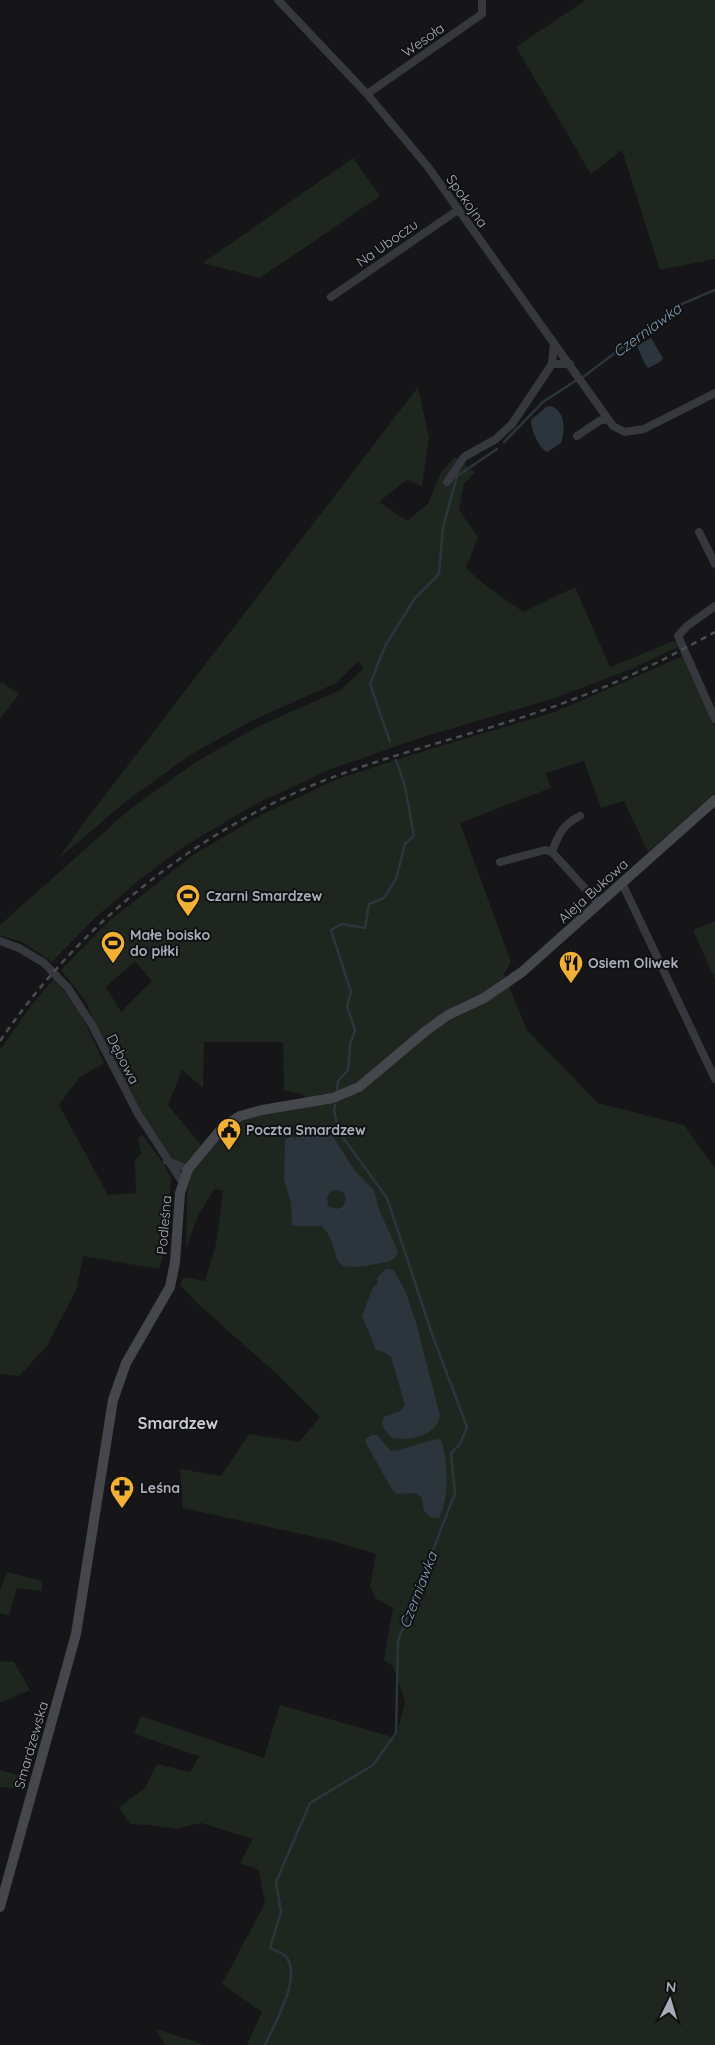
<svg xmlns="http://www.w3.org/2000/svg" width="715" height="2045" font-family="Quicksand,sans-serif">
	<rect width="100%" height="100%" fill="#161618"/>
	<path fill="#1e261f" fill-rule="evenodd" d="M586,0H715V259L660,270L622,150L591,174L516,47Z
		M353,158L380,196L260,278L203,263Z
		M418,387L429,438L422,486L407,480L379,502L407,521L428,504L441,472L455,457L475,472L464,484L459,510L478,537L466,568C483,585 504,598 523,612L575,587L610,667L671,642H676L678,647L629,670L552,699L426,736L331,769L258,803L186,845L139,880L96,917L52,962L24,943L0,935V925L130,809L196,762L255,728L340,690L364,668L358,661L336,683L251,721L190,755L129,799L58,859L83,824Z
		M683,656L715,728V793L648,852L624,801L601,808L584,761L546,773L551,788L460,823L511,962L504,974L527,1030L598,1103L684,1125L715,1168V2045H247L262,2012L222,1984L265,1903L259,1870L240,1863L253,1839L201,1823L176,1829L149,1825L130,1824L119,1807L145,1788L157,1764L190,1772L199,1756L134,1734L141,1716L264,1758L280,1705L396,1738L405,1701L393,1666L384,1660L393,1608L375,1598L370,1586L376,1554L333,1541L183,1508L180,1469L221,1476L249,1434L299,1442L320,1417L278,1375L199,1305L180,1285L183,1277L205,1281L216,1244L223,1191L214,1189L198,1216L186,1248L188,1169L167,1161L112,1066L86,1002L61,970L109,921L193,855L261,815L335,780L427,750L555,712ZM135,961L152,981L121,1012L106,987ZM204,1042H283L284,1090L301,1094L309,1102L233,1120L204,1149L168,1105L182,1070L203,1088Z
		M2,682L19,694L0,719V684Z
		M714,921L715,923V979L693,930Z
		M54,979C77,1003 90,1032 104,1063L79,1078L59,1105L108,1195L136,1193L135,1160L141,1154L138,1138L142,1135L162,1161L171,1178L166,1246L159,1269L83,1256L77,1288L47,1346L19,1376L0,1374V1050L33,1003Z
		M7,1572L42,1581V1591L17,1588L9,1615L0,1613V1590Z
		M0,1661L14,1662L30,1690L3,1702H0Z
		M0,1770L25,1777L26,1789L0,1787Z
		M156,2029L204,2045H165Z"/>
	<path fill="#2c353c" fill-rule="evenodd" d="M651,338L663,358L660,362L648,368L644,362L637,346Z
		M551,406C566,412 565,430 561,443L547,452C538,447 531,429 531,420L546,407Z
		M317,1130L332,1135L355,1171L374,1190L379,1209L398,1252C395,1262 385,1262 376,1264C320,1275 347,1254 322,1226H295L292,1225L291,1203L284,1180L285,1140L290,1136L295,1138L300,1133ZM336,1190L343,1192L346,1198L343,1207L336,1209L328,1206L327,1198L331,1191Z
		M386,1269H393L406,1292L417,1326L440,1416C436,1436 410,1441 392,1438C386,1431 380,1427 384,1417L400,1411L405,1405L391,1357L382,1351L376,1350L362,1316L373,1287L377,1285V1278Z
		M372,1435H377L391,1451C408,1450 423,1440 441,1439C448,1463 450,1496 439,1518H432L424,1511L422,1498L416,1493L397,1494L391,1488L367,1445L365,1440Z"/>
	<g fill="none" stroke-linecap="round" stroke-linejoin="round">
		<path stroke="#2c353c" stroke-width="2.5" d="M583,377L677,306L715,290
			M504,442L543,402L577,380
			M390,742L370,684L385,646L415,598L439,574L443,527L457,476L497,449
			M337,1091L338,1081L348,1070L350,1045L355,1030L347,1006L351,992L331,930L342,924L365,928L369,904L384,898L396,879L405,844L414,836L405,786L396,760
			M265,2045C274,2024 305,1973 284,1955C281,1952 274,1950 270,1948L281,1912L276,1882L310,1803L373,1765L396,1733L398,1641L455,1493L451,1453L460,1444L467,1427L432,1334L387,1198L339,1132L334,1110L335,1105"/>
		<path stroke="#37383d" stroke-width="8" d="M278,0L367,94L428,167L613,426L625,432L644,429L715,393
			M367,94L482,14V0
			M331,297L458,210
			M552,364L554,343
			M577,436L599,421L607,419
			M447,482L464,457L496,439L512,424L552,364H570
			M699,532L715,564
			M715,606L687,626L678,636L715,719
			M580,816C563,824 558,835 552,852L599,904
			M500,862L545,850L552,852
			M622,883L715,1079
			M0,941L19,948L44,963L68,988L92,1025L138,1114L183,1183
			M167,1161L188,1169"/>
		<path stroke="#45474d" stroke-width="10" d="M0,1907L76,1634L113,1400L126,1363L170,1287L175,1262L180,1193L188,1169L223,1127L240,1116L262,1110L333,1098L359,1087L427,1030L448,1015L484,998L522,972L715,800"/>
		<path stroke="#4a4c52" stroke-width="2.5" stroke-dasharray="6 5" stroke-linecap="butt" d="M0,1041C77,928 187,838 313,785C398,750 489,732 574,699C623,681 669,657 715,632"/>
	</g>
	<defs>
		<symbol id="stadium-pin" viewBox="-11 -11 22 30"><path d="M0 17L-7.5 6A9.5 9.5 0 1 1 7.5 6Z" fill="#f2b134" stroke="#111113"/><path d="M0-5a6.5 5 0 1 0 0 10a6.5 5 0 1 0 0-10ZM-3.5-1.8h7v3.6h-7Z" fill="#111"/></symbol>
		<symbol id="restaurant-pin" viewBox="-11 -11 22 30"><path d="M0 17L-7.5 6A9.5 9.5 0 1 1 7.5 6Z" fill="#f2b134" stroke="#111113"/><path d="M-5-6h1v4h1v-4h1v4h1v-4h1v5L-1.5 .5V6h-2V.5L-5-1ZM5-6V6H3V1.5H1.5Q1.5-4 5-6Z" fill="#111"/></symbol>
		<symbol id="civic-pin" viewBox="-11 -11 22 30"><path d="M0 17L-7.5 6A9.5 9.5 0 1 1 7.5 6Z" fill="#f2b134" stroke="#111113"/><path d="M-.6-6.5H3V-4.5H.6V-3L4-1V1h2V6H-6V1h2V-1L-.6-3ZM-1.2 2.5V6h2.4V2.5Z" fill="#111"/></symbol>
		<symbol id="pharmacy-pin" viewBox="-11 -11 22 30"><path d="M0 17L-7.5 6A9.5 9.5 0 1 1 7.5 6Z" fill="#f2b134" stroke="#111113"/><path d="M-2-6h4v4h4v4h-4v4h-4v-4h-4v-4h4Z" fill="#111"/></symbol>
	</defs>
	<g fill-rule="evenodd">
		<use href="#stadium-pin" x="174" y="882" width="28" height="38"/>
		<use href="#stadium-pin" x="99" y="929" width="28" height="38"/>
		<use href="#restaurant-pin" x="557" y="949" width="28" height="38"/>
		<use href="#civic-pin" x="215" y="1116" width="28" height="38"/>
		<use href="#pharmacy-pin" x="108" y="1474" width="28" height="38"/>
	</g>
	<g text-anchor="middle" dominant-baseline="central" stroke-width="4" stroke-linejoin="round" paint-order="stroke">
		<g font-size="14" fill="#a8adb8" stroke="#111113">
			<text transform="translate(423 40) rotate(-35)">Wesoła</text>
			<text transform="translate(467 201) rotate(55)">Spokojna</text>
			<text transform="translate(387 243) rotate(-35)">Na Uboczu</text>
			<text transform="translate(593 891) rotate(-42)">Aleja Bukowa</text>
			<text transform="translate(123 1059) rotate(63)">Dębowa</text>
			<text transform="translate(164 1225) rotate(-85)">Podleśna</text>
			<text transform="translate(31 1745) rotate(-74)">Smardzewska</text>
		</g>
		<g font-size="14" font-weight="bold" fill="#a8adb8" stroke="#111113" text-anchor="start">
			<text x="206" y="896">Czarni Smardzew</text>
			<text x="130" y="935">Małe boisko<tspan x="130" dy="16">do piłki</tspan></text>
			<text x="588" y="963">Osiem Oliwek</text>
			<text x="246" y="1130">Poczta Smardzew</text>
			<text x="140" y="1488">Leśna</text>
		</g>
		<g font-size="15" font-style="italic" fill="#7f9bb3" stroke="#111113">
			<text transform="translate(647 330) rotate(-36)">Czerniawka</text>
			<text transform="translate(418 1590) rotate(-69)">Czerniawka</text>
		</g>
		<g font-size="16" font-weight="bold" fill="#c9ccd4" stroke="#111113">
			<text x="178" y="1423">Smardzew</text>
		</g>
	</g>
	<g transform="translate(670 2000) rotate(5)" stroke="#111113" stroke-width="4" paint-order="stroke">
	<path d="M0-4L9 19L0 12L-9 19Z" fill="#a8adb8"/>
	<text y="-8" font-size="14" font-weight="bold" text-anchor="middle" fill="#a8adb8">N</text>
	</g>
</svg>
